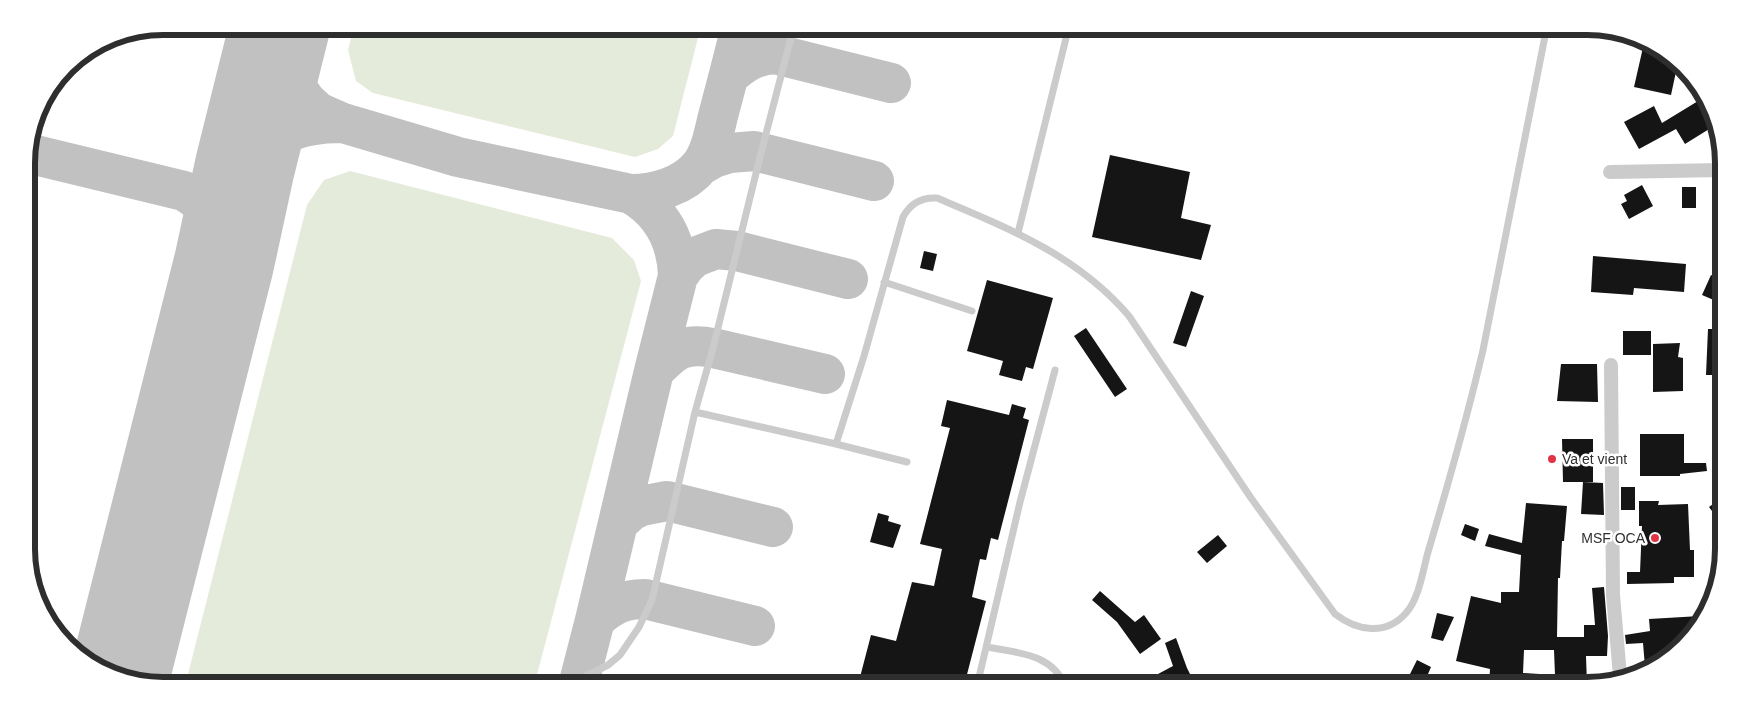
<svg xmlns="http://www.w3.org/2000/svg" width="1750" height="712" font-family="Arial,sans-serif">
	<rect width="100%" height="100%" fill="#fff"/>
	<path fill="#e4ebdb" d="M354,26H701L673,136L658,149L635,157L373,93L356,81L348,50Z
		M350,171L612,238L634,260L641,281L534,686H185L307,205L324,180Z"/>
	<g fill="none" stroke-linecap="round" stroke-linejoin="round">
		<path stroke="#c1c1c1" stroke-width="40" d="M276,39L283,68L306,101L318,112L343,123L458,157L631,194C662,212 677,241 678,276L654,371L595,620L578,686
			M729,76C743,63 756,55 775,54L891,83
			M27,153L184,191C217,211 219,226 224,263
			M700,166L714,158L730,153L754,151L874,181
			M241,182C268,137 290,123 343,123
			M631,194C655,194 684,186 700,166C711,152 714,132 718,116C726,86 734,56 741,26
			M678,276L686,265L695,257L716,249L737,251L848,279
			M654,371C674,351 683,342 713,348L825,374
			M618,523L631,511L641,506L667,501L773,527
			M595,620C611,605 623,599 645,599L755,626"/>
		<path stroke="#c1c1c1" stroke-width="100" d="M119,678L224,263L245,166L280,26"/>
	</g>
	<path fill="#151515" fill-rule="evenodd" d="M1644,43L1677,67L1671,95L1634,87Z
		M1703,98L1714,126L1685,144L1676,129L1639,149L1624,122L1654,106L1662,123Z
		M1110,155L1190,172L1181,218L1211,225L1201,260L1092,237Z
		M1642,185L1653,206L1629,219L1621,204L1627,201L1624,195Z
		M1682,187H1696V208H1682Z
		M924,251L937,254L933,271L920,268Z
		M1593,256L1686,264L1684,292L1634,288L1633,295L1591,292Z
		M1711,275L1723,280V304L1702,295Z
		M987,280L1053,298L1033,369L1026,367L1022,381L999,375L1003,361L967,351Z
		M1191,291L1204,296L1186,347L1173,343Z
		M1086,328L1127,389L1115,397L1074,336Z
		M1708,329H1723V375H1706Z
		M1623,331H1651V355H1623Z
		M1680,343L1678,357L1683,358V391L1653,392V344Z
		M1561,364H1597L1598,402L1557,401Z
		M947,400L1009,415L1012,404L1026,408L1023,418L1029,420L998,540L991,538L986,560L980,559L972,597L986,601L964,686H866L867,683L859,681L871,635L896,641L912,582L934,586L942,549L920,544L950,428L941,426Z
		M1640,434H1684V463H1706L1707,471L1680,474V476H1640Z
		M1562,439H1593V482H1563Z
		M1583,482L1603,483L1604,515L1581,514Z
		M1621,487H1635V510H1621Z
		M1724,496V527L1709,507Z
		M1639,501H1659L1658,505L1688,504L1690,550H1694V577H1674V583L1627,584V572H1640L1642,526H1639Z
		M1526,503L1567,506L1564,541H1562L1560,578H1558L1557,637H1584V625H1595L1592,588L1604,587L1608,636L1607,656H1586L1587,685H1489L1490,669L1456,661L1471,596L1501,603V592H1519L1521,555L1485,546L1489,534L1522,543ZM1524,650H1554L1555,675L1523,673Z
		M878,513L889,516L888,521L901,525L893,548L870,542Z
		M1465,524L1479,529L1475,541L1461,535Z
		M1218,535L1227,546L1207,563L1197,552Z
		M1100,591L1135,622L1144,615L1161,639L1140,654L1117,622L1092,600Z
		M1437,613L1454,617L1443,641L1431,638Z
		M1700,616L1670,658L1645,667L1643,643L1626,644L1625,635L1650,631L1649,619Z
		M1176,638L1187,668L1196,686H1164L1158,674L1173,666L1165,643Z
		M1417,660L1431,667L1425,681L1410,674Z"/>
	<g fill="none" stroke-linecap="round" stroke-linejoin="round">
		<path stroke="#cbcbcb" stroke-width="7" d="M1018,233L1069,26
			M884,282L972,311
			M695,412L836,444L907,462
			M836,444L864,356L903,217C910,204 921,197 937,198C1008,228 1077,255 1129,316L1251,498L1335,614C1357,631 1386,636 1406,613C1419,599 1423,570 1428,552C1448,485 1467,418 1483,350L1547,26
			M987,647C1017,653 1052,653 1065,686
			M573,686L586,676L608,665L620,655L639,627L652,600L695,412L713,348L761,153L794,26
			M977,686L1020,502L1055,370"/>
		<path stroke="#cbcbcb" stroke-width="14" d="M1610,172L1723,170
			M1611,365L1613,595L1620,676"/>
	</g>
	<g fill="#e13346" stroke="#fff" stroke-width="2">
		<circle cx="1552" cy="459" r="5"/>
		<circle cx="1655" cy="538" r="5"/>
	</g>
	<g text-anchor="middle" dominant-baseline="central" stroke-width="5" stroke-linejoin="round" paint-order="stroke">
		<g font-size="14" fill="#2e2e2e" stroke="#fff" text-anchor="start">
			<text x="1562" y="459">Va et vient</text>
			<text x="1645" y="538" text-anchor="end">MSF OCA</text>
		</g>
	</g>
	<path d="M0 0H1750V712H0ZM163 35H1587A128 128 0 0 1 1715 163V549A128 128 0 0 1 1587 677H163A128 128 0 0 1 35 549V163A128 128 0 0 1 163 35Z" fill="#fff" fill-rule="evenodd"/>
	<path fill="none" stroke="#2e2e2e" stroke-width="6" d="M163 35H1587A128 128 0 0 1 1715 163V549A128 128 0 0 1 1587 677H163A128 128 0 0 1 35 549V163A128 128 0 0 1 163 35Z"/>
</svg>
